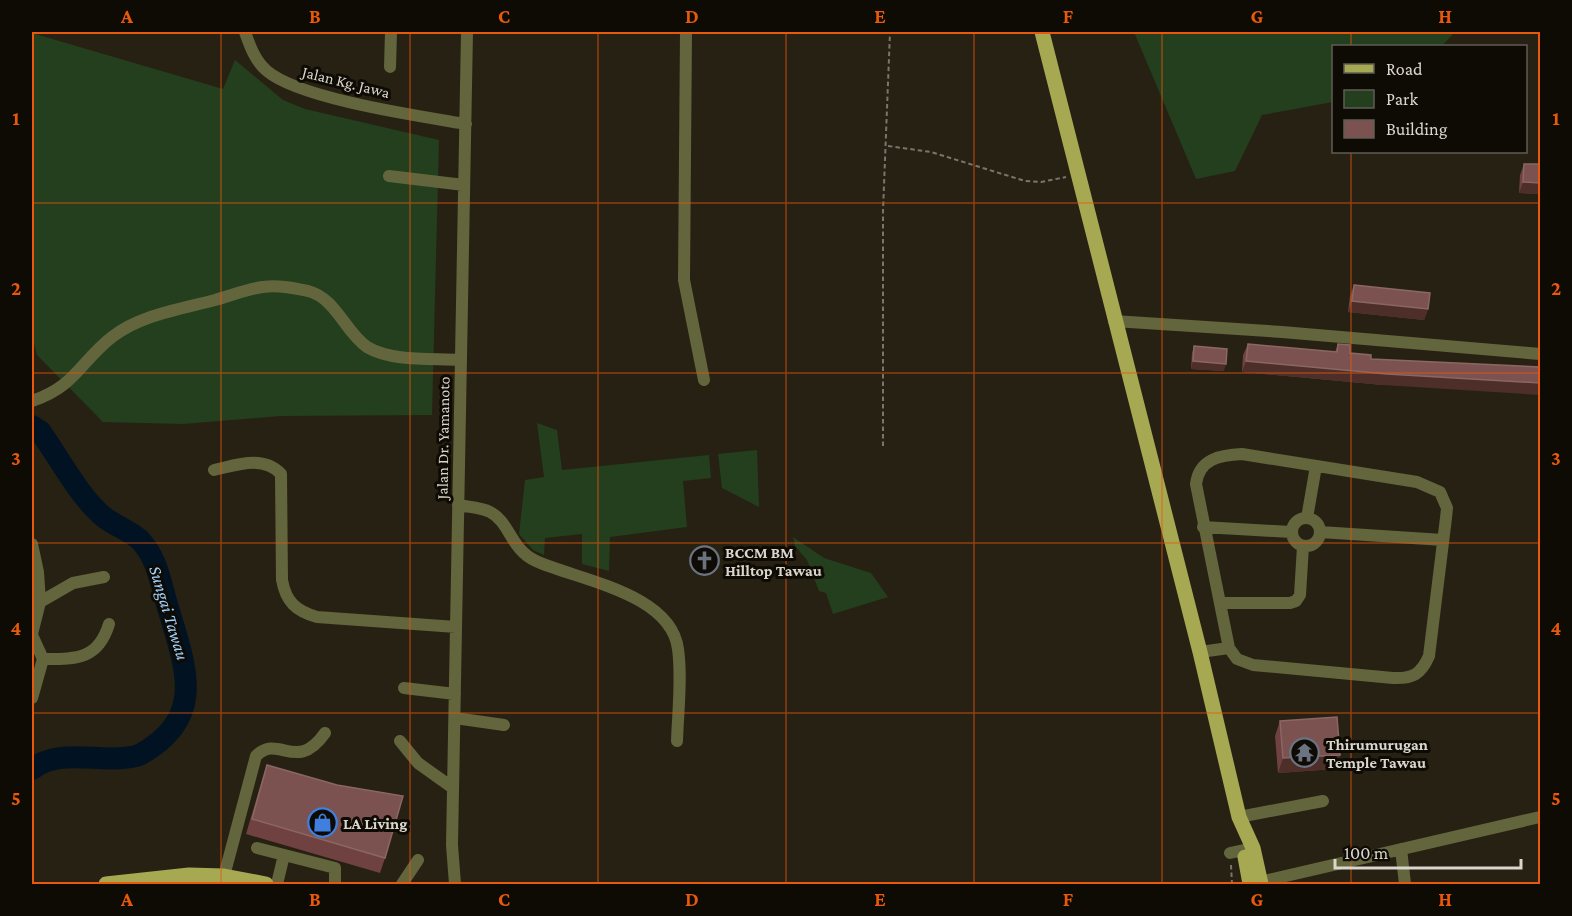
<svg xmlns="http://www.w3.org/2000/svg" width="1572" height="916" font-family="'Crimson Pro',serif">
	<rect width="100%" height="100%" fill="#272113"/>
	<path fill="#233f1d" d="M1134,32H1455L1442,46H1334L1333,102L1262,115L1235,171L1196,179Z
		M32,33L223,89L235,60L283,100L305,109L439,140L432,415L280,416L183,424L103,422L37,355L32,336Z
		M537,423L557,430L562,470L709,455L711,478L683,481L687,527L610,537L609,571L582,564V534L545,538L544,555L533,550L519,534L525,480L544,477Z
		M757,450L759,507L722,488L718,454Z
		M793,537L824,558L871,573L888,597L833,614L826,593L819,591L807,560L795,546Z"/>
	<g fill="none" stroke-linecap="round" stroke-linejoin="round">
		<path stroke="#011322" stroke-width="22" d="M32,426L40,431C60,459 79,497 105,518C116,526 130,531 140,540C159,560 161,587 169,611C186,669 206,717 141,754C136,757 130,757 124,758C93,761 58,749 32,769"/>
		<path stroke="#7a756a" stroke-width="2" stroke-dasharray="4.5 3" stroke-linecap="butt" d="M888,146L931,152L1025,181L1041,182L1066,177
			M883,446V211L890,32
			M1231,865L1232,884"/>
		<path stroke="#63653d" stroke-width="12" d="M245,32C250,46 255,61 267,71C300,99 419,116 466,124
			M686,32L684,280L704,380
			M390,67L391,32
			M389,176L464,185
			M1114,321L1282,332L1540,354
			M32,401C75,387 80,362 112,337C140,315 181,309 215,300C230,296 247,289 263,287C279,285 293,288 308,291C336,298 345,332 367,347C392,362 433,358 461,360
			M1242,454L1417,482L1440,492L1447,508L1446,518L1429,656C1421,674 1413,679 1393,678L1253,665L1237,659L1229,648L1196,484C1199,459 1220,455 1242,454Z
			M214,470C237,465 263,455 281,474L282,580C286,602 296,611 317,617L456,627
			M458,505C468,507 481,507 490,512C510,522 510,549 536,561C578,580 671,593 678,649C682,678 678,711 677,741
			M1292 532a14 14 0 1 1 28 0a14 14 0 1 1-28 0Z
			M1307,518L1316,466
			M1203,527L1291,532
			M1320,532L1443,540
			M32,544L38,572L40,602L32,634
			M40,602L73,583L104,577
			M1220,603H1290L1296,601L1300,595L1303,546
			M32,635L43,659L32,698
			M1200,652L1229,648
			M43,659C76,659 98,660 109,624
			M404,688L455,694
			M455,718L504,725
			M400,741L418,763L453,788
			M1239,817L1323,801
			M257,848L335,868V884
			M1401,849L1405,884
			M1230,853L1253,848
			M224,876L256,756C279,733 296,774 325,733
			M1260,882L1540,817
			M277,884L284,855
			M402,884L418,860
			M455,884L452,845L467,32"/>
		<path stroke="#a6a852" stroke-width="15" d="M1042,32L1200,652L1239,817L1253,848L1261,884
			M1245,857L1250,884
			M106,884L189,875L224,876L266,884"/>
	</g>
	<path fill="#6f4241" d="M1524,164H1540V194L1519,193L1520,175Z
		M1354,285L1428,309L1424,320L1348,312L1350,296Z
		M1248,344L1335,352L1338,344L1350,353L1371,359L1383,385L1242,372L1243,355Z
		M1194,346L1224,371L1191,369L1192,353Z
		M1280,721L1340,755L1335,769L1278,773L1275,736Z
		M267,765L385,858L380,873L246,834L262,780Z"/>
	<path fill="#4d2e28" d="M1523,182L1540,183V194L1519,193Z
		M1352,301L1428,309L1424,320L1348,312Z
		M1193,361L1226,364L1224,371L1191,369Z
		M1246,361L1540,383V395L1383,385L1242,372Z
		M1340,755L1335,769L1278,773L1283,758Z"/>
	<path fill="#7b5250" stroke="#8a6763" stroke-width="1.5" d="M1524,164H1540V183L1523,182Z
		M1354,285L1430,293L1428,309L1352,301Z
		M1248,344L1337,352L1338,344L1350,345V353L1371,355V359L1540,367V383L1387,374L1246,361Z
		M1194,346L1227,349L1226,364L1193,361Z
		M1337,717L1340,755L1283,758L1280,721Z
		M267,765L337,785L403,796L385,858L252,819Z"/>
	<path fill="none" stroke="#e8590c" stroke-width="1.5" stroke-opacity="0.55" d="M221,32V884M410,32V884M598,32V884M786,32V884M974,32V884M1162,32V884M1351,32V46M1351,152V884M32,203H1540M32,373H1540M32,543H1540M32,713H1540"/>
	<defs>
		<symbol id="church-ring" viewBox="-11 -11 22 22"><circle r="9.5" fill="#0e0b05" stroke="#6b7280" stroke-width="1.5"/><path d="M-1.2-6h2.4v3.5h3.3v2.4h-3.3V6h-2.4V-.1h-3.3v-2.4h3.3Z" fill="#6b7280"/></symbol>
		<symbol id="temple-ring" viewBox="-11 -11 22 22"><circle r="9.5" fill="#0e0b05" stroke="#6b7280" stroke-width="1.5"/><path d="M0-6L5-2H3V0L6.5 2.5H4V6H1.5V3h-3V6H-4V2.5H-6.5L-3 0V-2H-5Z" fill="#6b7280"/></symbol>
		<symbol id="shop-ring" viewBox="-11 -11 22 22"><circle r="9.5" fill="#0e0b05" stroke="#3f7fe0" stroke-width="1.5"/><path d="M-5-2.5h2.3a2.7 3.5 0 0 1 5.4 0H5L5.5 6h-11ZM-1.5-2.5h3a1.5 2.3 0 0 0-3 0Z" fill="#3f7fe0"/></symbol>
	</defs>
	<g fill-rule="evenodd">
		<use href="#church-ring" x="688" y="544" width="33" height="33"/>
		<use href="#temple-ring" x="1288" y="736" width="33" height="33"/>
		<use href="#shop-ring" x="306" y="806" width="33" height="33"/>
	</g>
	<g text-anchor="middle" dominant-baseline="central" stroke-width="6" stroke-linejoin="round" paint-order="stroke">
		<g font-size="16" fill="#dad6cd" stroke="#0e0b05">
			<text transform="translate(346 82) rotate(14)">Jalan Kg. Jawa</text>
			<text transform="translate(443 438) rotate(-89)">Jalan Dr. Yamanoto</text>
		</g>
		<g font-size="16" font-weight="bold" fill="#dad6cd" stroke="#0e0b05" text-anchor="start">
			<text x="725" y="552">BCCM BM<tspan x="725" dy="18">Hilltop Tawau</tspan></text>
			<text x="1326" y="744">Thirumurugan<tspan x="1326" dy="18">Temple Tawau</tspan></text>
			<text x="343" y="823">LA Living</text>
		</g>
		<g font-size="18" font-style="italic" fill="#a2d3fe" stroke="#0e0b05">
			<text transform="translate(169 613) rotate(73)">Sungai Tawau</text>
		</g>
	</g>
	<rect width="1572" height="916" fill="none" stroke="#0e0b05" stroke-width="66"/>
	<rect x="1332" y="45" width="195" height="108" fill="#0e0b05" stroke="#605c55" stroke-width="1.5"/>
	<rect x="1344" y="64" width="30" height="9" fill="#a6a852" stroke="#605c55" stroke-width="1.5"/>
	<text x="1386" y="75" font-size="18" fill="#dad6cd">Road</text>
	<rect x="1344" y="90" width="30" height="18" fill="#233f1d" stroke="#605c55" stroke-width="1.5"/>
	<text x="1386" y="105" font-size="18" fill="#dad6cd">Park</text>
	<rect x="1344" y="120" width="30" height="18" fill="#7b5250" stroke="#605c55" stroke-width="1.5"/>
	<text x="1386" y="135" font-size="18" fill="#dad6cd">Building</text>
	<path d="M1335 859v9h186v-9" fill="none" stroke="#dad6cd" stroke-width="3"/>
	<text x="1344" y="859" font-size="18" fill="#dad6cd" stroke="#0e0b05" stroke-width="4.5" paint-order="stroke">100 m</text>
	<rect x="33" y="33" width="1506" height="850" fill="none" stroke="#e8590c" stroke-width="2"/>
	<g font-size="20" text-anchor="middle" font-weight="bold" fill="#e8590c">
		<text x="127" y="23">A</text>
		<text x="315" y="23">B</text>
		<text x="504" y="23">C</text>
		<text x="692" y="23">D</text>
		<text x="880" y="23">E</text>
		<text x="1068" y="23">F</text>
		<text x="1257" y="23">G</text>
		<text x="1445" y="23">H</text>
		<text x="16" y="125">1</text>
		<text x="1556" y="125">1</text>
		<text x="16" y="295">2</text>
		<text x="1556" y="295">2</text>
		<text x="16" y="465">3</text>
		<text x="1556" y="465">3</text>
		<text x="16" y="635">4</text>
		<text x="1556" y="635">4</text>
		<text x="16" y="805">5</text>
		<text x="1556" y="805">5</text>
		<text x="127" y="906">A</text>
		<text x="315" y="906">B</text>
		<text x="504" y="906">C</text>
		<text x="692" y="906">D</text>
		<text x="880" y="906">E</text>
		<text x="1068" y="906">F</text>
		<text x="1257" y="906">G</text>
		<text x="1445" y="906">H</text>
	</g>
</svg>
